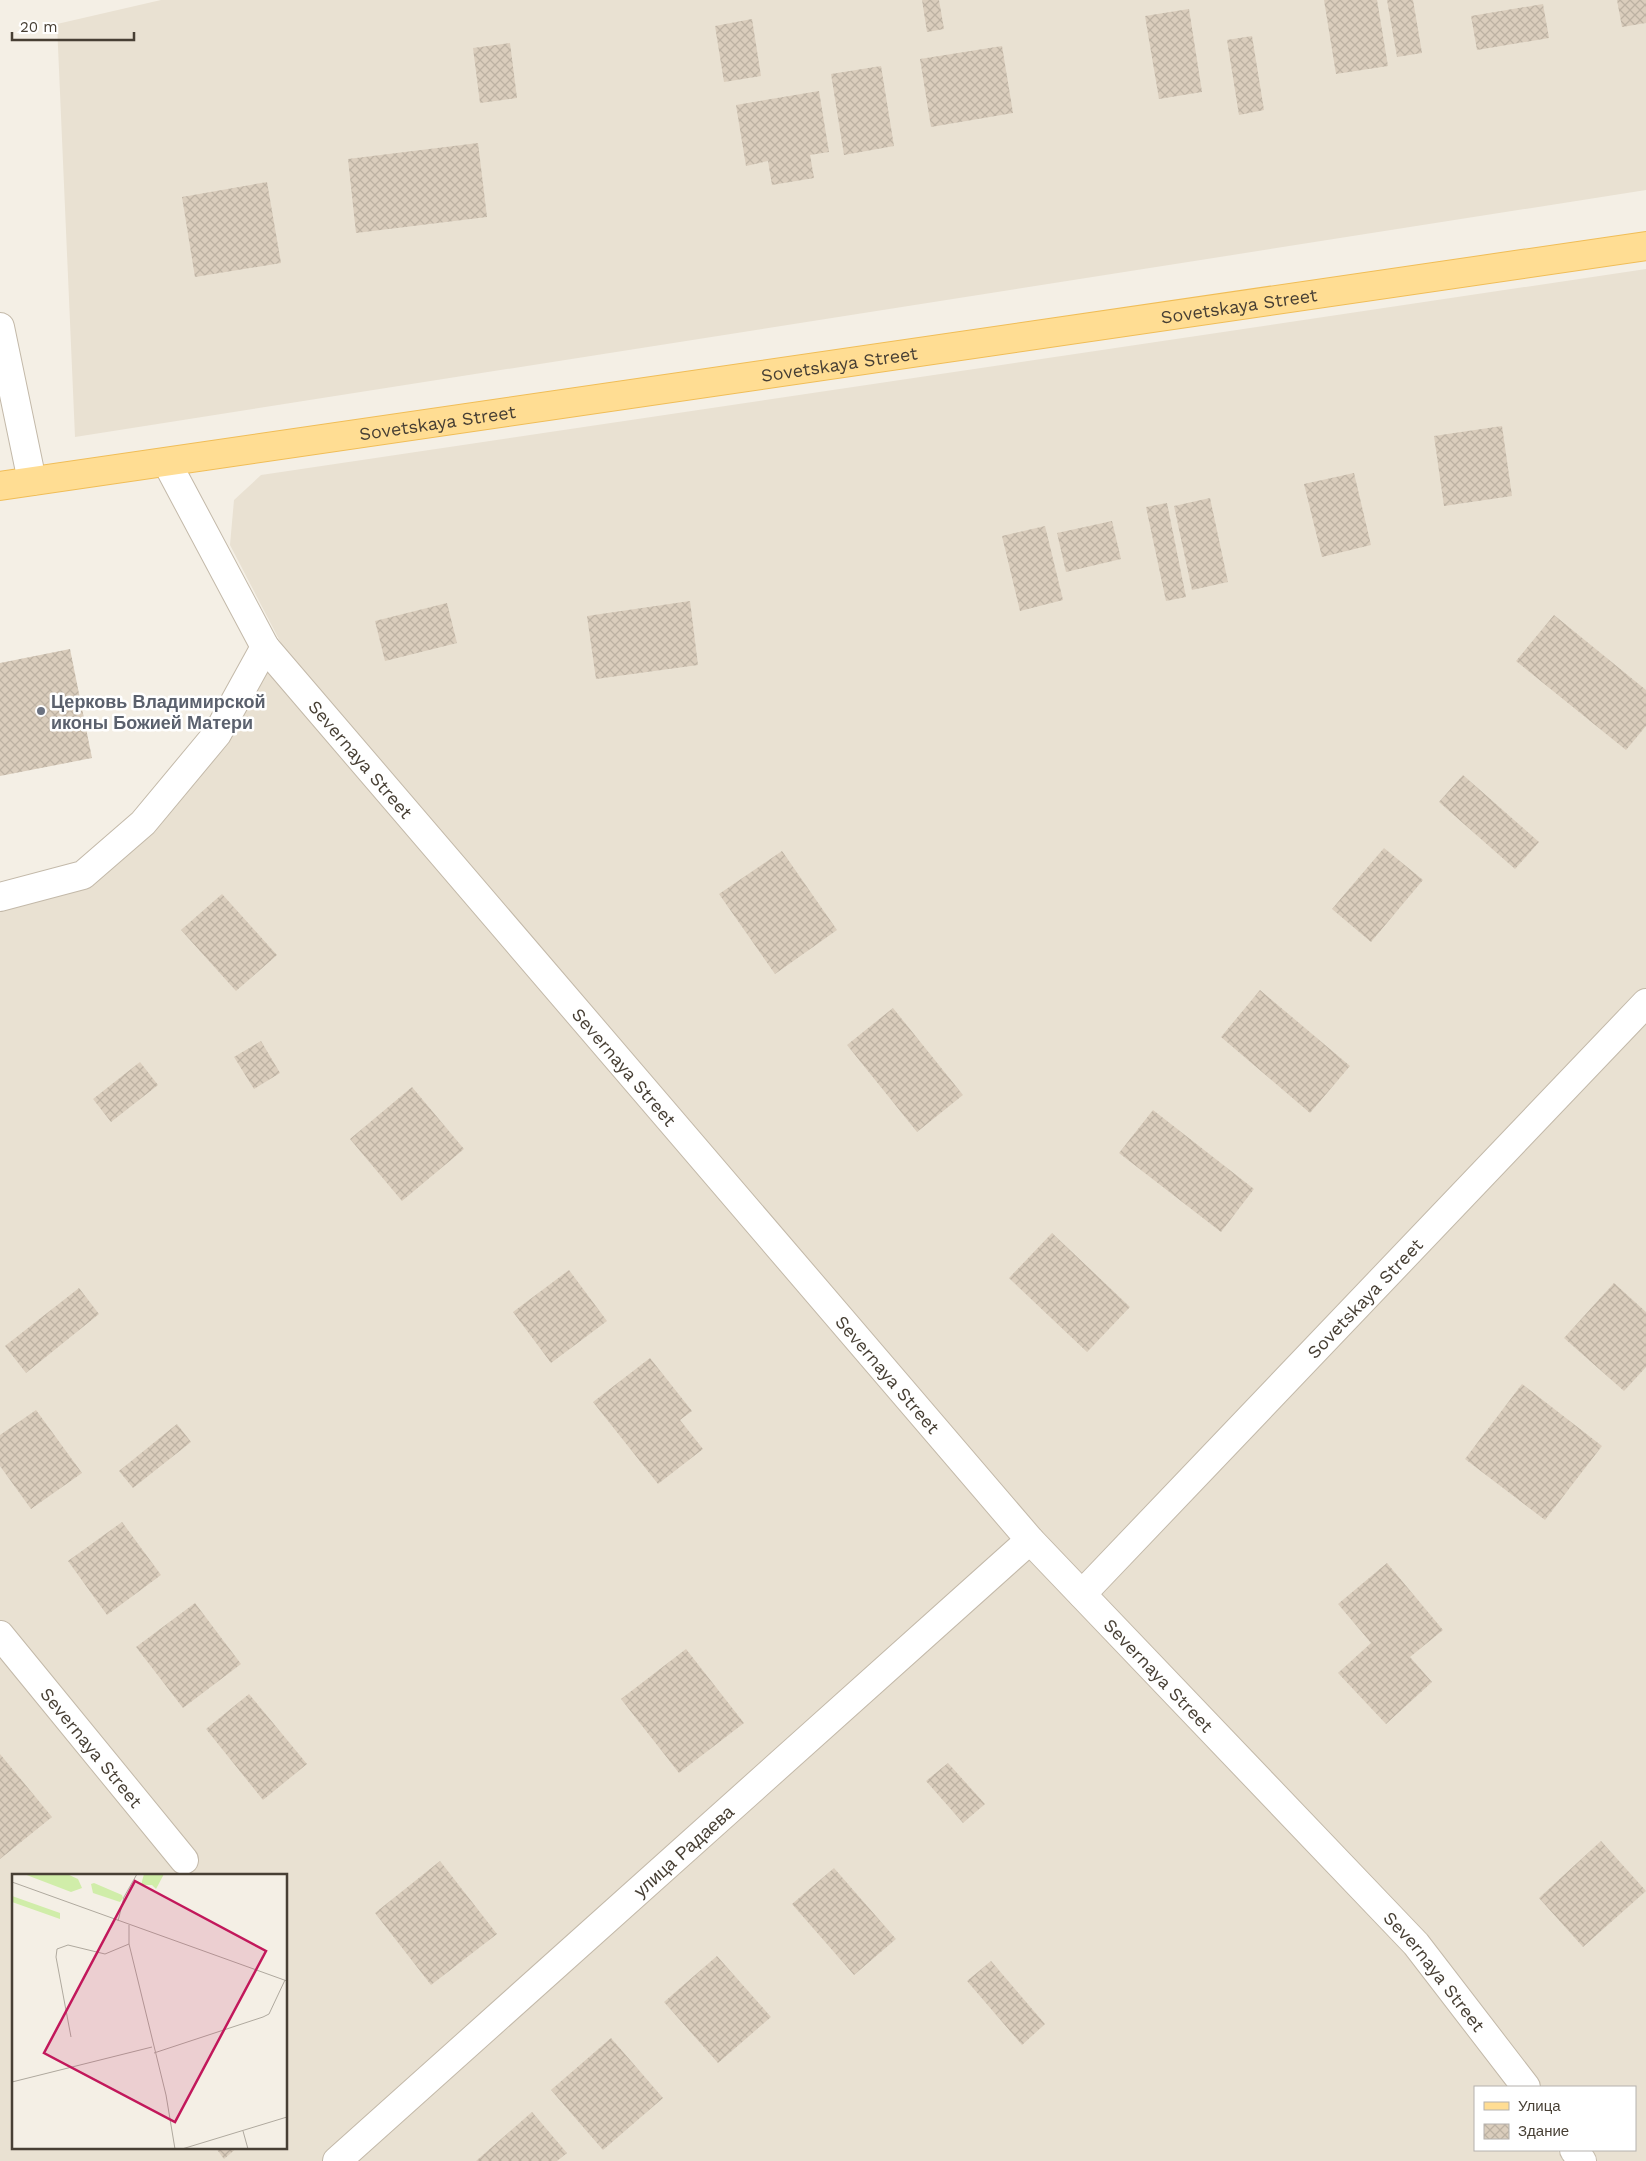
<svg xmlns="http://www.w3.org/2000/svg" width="1646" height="2161" font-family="'Work Sans',sans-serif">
	<defs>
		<pattern id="building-cross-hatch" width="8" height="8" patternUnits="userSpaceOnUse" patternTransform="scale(1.25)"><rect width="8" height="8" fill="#dacdbc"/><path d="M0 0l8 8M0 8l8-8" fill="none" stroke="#bcb1a2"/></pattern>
	</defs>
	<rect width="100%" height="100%" fill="#f4efe5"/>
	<path fill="#e9e1d2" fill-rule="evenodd" d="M161,0H1646V190L75,437L57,24Z
		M1646,269V2161H1596L1587,2150H1635V2087H1539L1028,1525L285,651L230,545L234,500L261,475Z
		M268,664L1411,1951L1511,2087H1475V2150H1557L1565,2161H0V908L88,885ZM14,1875H286V2147H14Z"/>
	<path fill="url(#building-cross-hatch)" d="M922,0H939L944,29L927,32Z
		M1324,0H1377L1388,66L1336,74Z
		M1387,0H1413L1422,53L1397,57Z
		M1617,0H1646V23L1622,27Z
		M1543,4L1549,38L1477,50L1471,16Z
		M1189,9L1202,92L1159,99L1145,16Z
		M752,19L761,76L724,82L715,26Z
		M1252,36L1264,110L1239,115L1227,40Z
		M510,43L517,98L480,103L473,48Z
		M1002,46L1013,113L931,127L920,59Z
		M881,66L894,146L844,155L831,74Z
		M819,91L829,152L810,155L814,178L772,185L768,161L746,166L736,105Z
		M478,143L487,217L356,233L348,159Z
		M267,182L281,263L195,277L182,197Z
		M1502,426L1512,496L1444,506L1434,436Z
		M1354,473L1371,545L1322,557L1304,484Z
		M1210,498L1228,582L1192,590L1174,506Z
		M1167,503L1186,597L1166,601L1146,507Z
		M1112,521L1121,559L1066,572L1057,533Z
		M1045,526L1063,600L1020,611L1002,536Z
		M690,601L698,665L596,679L587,616Z
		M447,603L457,643L385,661L375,621Z
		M1554,615L1646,690V726L1626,750L1516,661Z
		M70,649L92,758L0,776V663Z
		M1463,775L1539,842L1515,869L1439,802Z
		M1384,848L1423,880L1371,942L1332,909Z
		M782,851L837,930L775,974L719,894Z
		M222,894L277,955L236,991L181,930Z
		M1260,990L1350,1066L1310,1113L1221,1037Z
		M893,1008L963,1095L917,1132L847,1045Z
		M261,1041L280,1073L254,1089L234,1057Z
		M140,1062L158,1085L111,1122L93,1099Z
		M412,1087L464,1149L402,1201L350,1139Z
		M1153,1110L1254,1189L1221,1232L1119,1153Z
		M1052,1233L1130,1307L1087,1352L1009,1278Z
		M569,1270L607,1321L551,1363L513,1312Z
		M1614,1283L1646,1312V1367L1624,1391L1564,1338Z
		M79,1288L99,1314L26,1373L5,1346Z
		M650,1358L692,1411L680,1420L703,1449L658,1484L593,1402Z
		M1522,1384L1602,1446L1545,1520L1465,1459Z
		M36,1410L82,1473L31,1509L0,1466V1435Z
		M177,1424L191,1442L133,1488L119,1471Z
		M122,1522L161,1575L107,1615L68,1561Z
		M1387,1563L1443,1630L1410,1657L1432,1682L1386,1724L1338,1673L1371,1643L1338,1604Z
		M195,1603L241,1664L183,1708L136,1647Z
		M686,1649L744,1723L679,1773L621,1699Z
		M249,1694L307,1764L263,1800L206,1729Z
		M0,1754L52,1817L0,1859Z
		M948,1763L985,1804L963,1823L926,1781Z
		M1601,1841L1646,1891L1583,1947L1539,1898Z
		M440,1861L497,1934L431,1985L375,1913Z
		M834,1868L896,1939L854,1975L792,1904Z
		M717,1956L771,2017L718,2063L664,2002Z
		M991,1961L1045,2024L1022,2045L967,1981Z
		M611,2038L663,2098L603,2150L551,2090Z
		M532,2112L567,2153L557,2161H476Z
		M215,2147H238L224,2159Z"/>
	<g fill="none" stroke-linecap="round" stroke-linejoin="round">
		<defs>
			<g id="street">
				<path d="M0,327L32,481"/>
				<path id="s1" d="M167,463L265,647L1030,1540L1416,1944L1526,2087"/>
				<path d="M0,897L83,875L143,823L217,734L265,647"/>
				<path id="s2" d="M1082,1594L1646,1003"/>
				<path id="s3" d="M0,1635L184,1860"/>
				<path d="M1574,2150L1582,2161"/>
				<path id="s4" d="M337,2161L1030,1540"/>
			</g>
			<g id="primary">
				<path id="s5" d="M0,486L1646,246"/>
			</g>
		</defs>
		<use href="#street" stroke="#c3b9a9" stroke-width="30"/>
		<use href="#primary" stroke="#f0bd57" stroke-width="30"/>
		<use href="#street" stroke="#fff" stroke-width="28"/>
		<use href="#primary" stroke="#ffdd93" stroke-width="28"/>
	</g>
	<circle fill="#6b7280" stroke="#fff" stroke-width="2" cx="41" cy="711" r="5"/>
	<g text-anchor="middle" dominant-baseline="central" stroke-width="5" stroke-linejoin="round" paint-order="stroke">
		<g font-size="18" fill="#473f34" stroke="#fff">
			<text stroke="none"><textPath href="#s5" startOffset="1252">Sovetskaya Street</textPath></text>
			<text stroke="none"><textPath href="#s5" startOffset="848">Sovetskaya Street</textPath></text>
			<text stroke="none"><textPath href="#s5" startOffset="442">Sovetskaya Street</textPath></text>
			<text stroke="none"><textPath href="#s1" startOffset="356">Severnaya Street</textPath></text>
			<text stroke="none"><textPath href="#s1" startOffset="761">Severnaya Street</textPath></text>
			<text stroke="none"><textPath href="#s2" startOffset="409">Sovetskaya Street</textPath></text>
			<text stroke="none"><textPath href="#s1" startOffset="1166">Severnaya Street</textPath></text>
			<text stroke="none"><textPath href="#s1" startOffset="1571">Severnaya Street</textPath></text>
			<text stroke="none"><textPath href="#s3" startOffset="145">Severnaya Street</textPath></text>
			<text stroke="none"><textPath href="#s4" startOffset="465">улица Радаева</textPath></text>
			<text stroke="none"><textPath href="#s1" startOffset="1976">Severnaya Street</textPath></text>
		</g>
		<g font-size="18" font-weight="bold" fill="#5b616d" stroke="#fff" text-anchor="start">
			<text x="51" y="701">Церковь Владимирской<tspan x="51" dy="21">иконы Божией Матери</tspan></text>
		</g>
	</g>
	<g transform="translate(12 1874)">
		<rect width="275" height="275" fill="#f4efe5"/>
		<path d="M12,0H55L66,5L70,14L59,18ZM132,0H152L144,15L140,11H129ZM82,9L110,21L111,24L108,28L81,19L79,10ZM0,22L48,39V45L0,28Z" fill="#d0eda9"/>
		<path fill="none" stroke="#afa99e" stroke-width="1" d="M0,8L275,107M106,47L112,23L125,0M117,51V70L154,221L163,275M59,163L44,83L45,75L56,71L93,80L117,70M142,179L251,143L257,140L273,106M0,208L140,173M231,257L236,275M170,275L275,243"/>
		<path fill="#c2185b" fill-opacity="0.15" stroke="#c2185b" stroke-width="2.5" d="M123,7L254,77L163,248L32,179Z"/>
		<rect width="275" height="275" fill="none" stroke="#473f34" stroke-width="2.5"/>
	</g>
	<rect x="1474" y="2086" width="162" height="65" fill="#ffffff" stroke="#b5b2ae"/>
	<rect x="1484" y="2102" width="25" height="8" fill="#ffdd93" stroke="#b5b2ae"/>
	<text x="1518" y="2111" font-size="15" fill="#473f34">Улица</text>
	<rect x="1484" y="2124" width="25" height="15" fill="url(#building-cross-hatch)" stroke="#b5b2ae"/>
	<text x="1518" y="2136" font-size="15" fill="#473f34">Здание</text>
	<path d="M12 32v8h122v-8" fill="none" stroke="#473f34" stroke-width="2.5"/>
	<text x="20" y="32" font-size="15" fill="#473f34" stroke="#ffffff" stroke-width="4" paint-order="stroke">20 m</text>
</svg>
